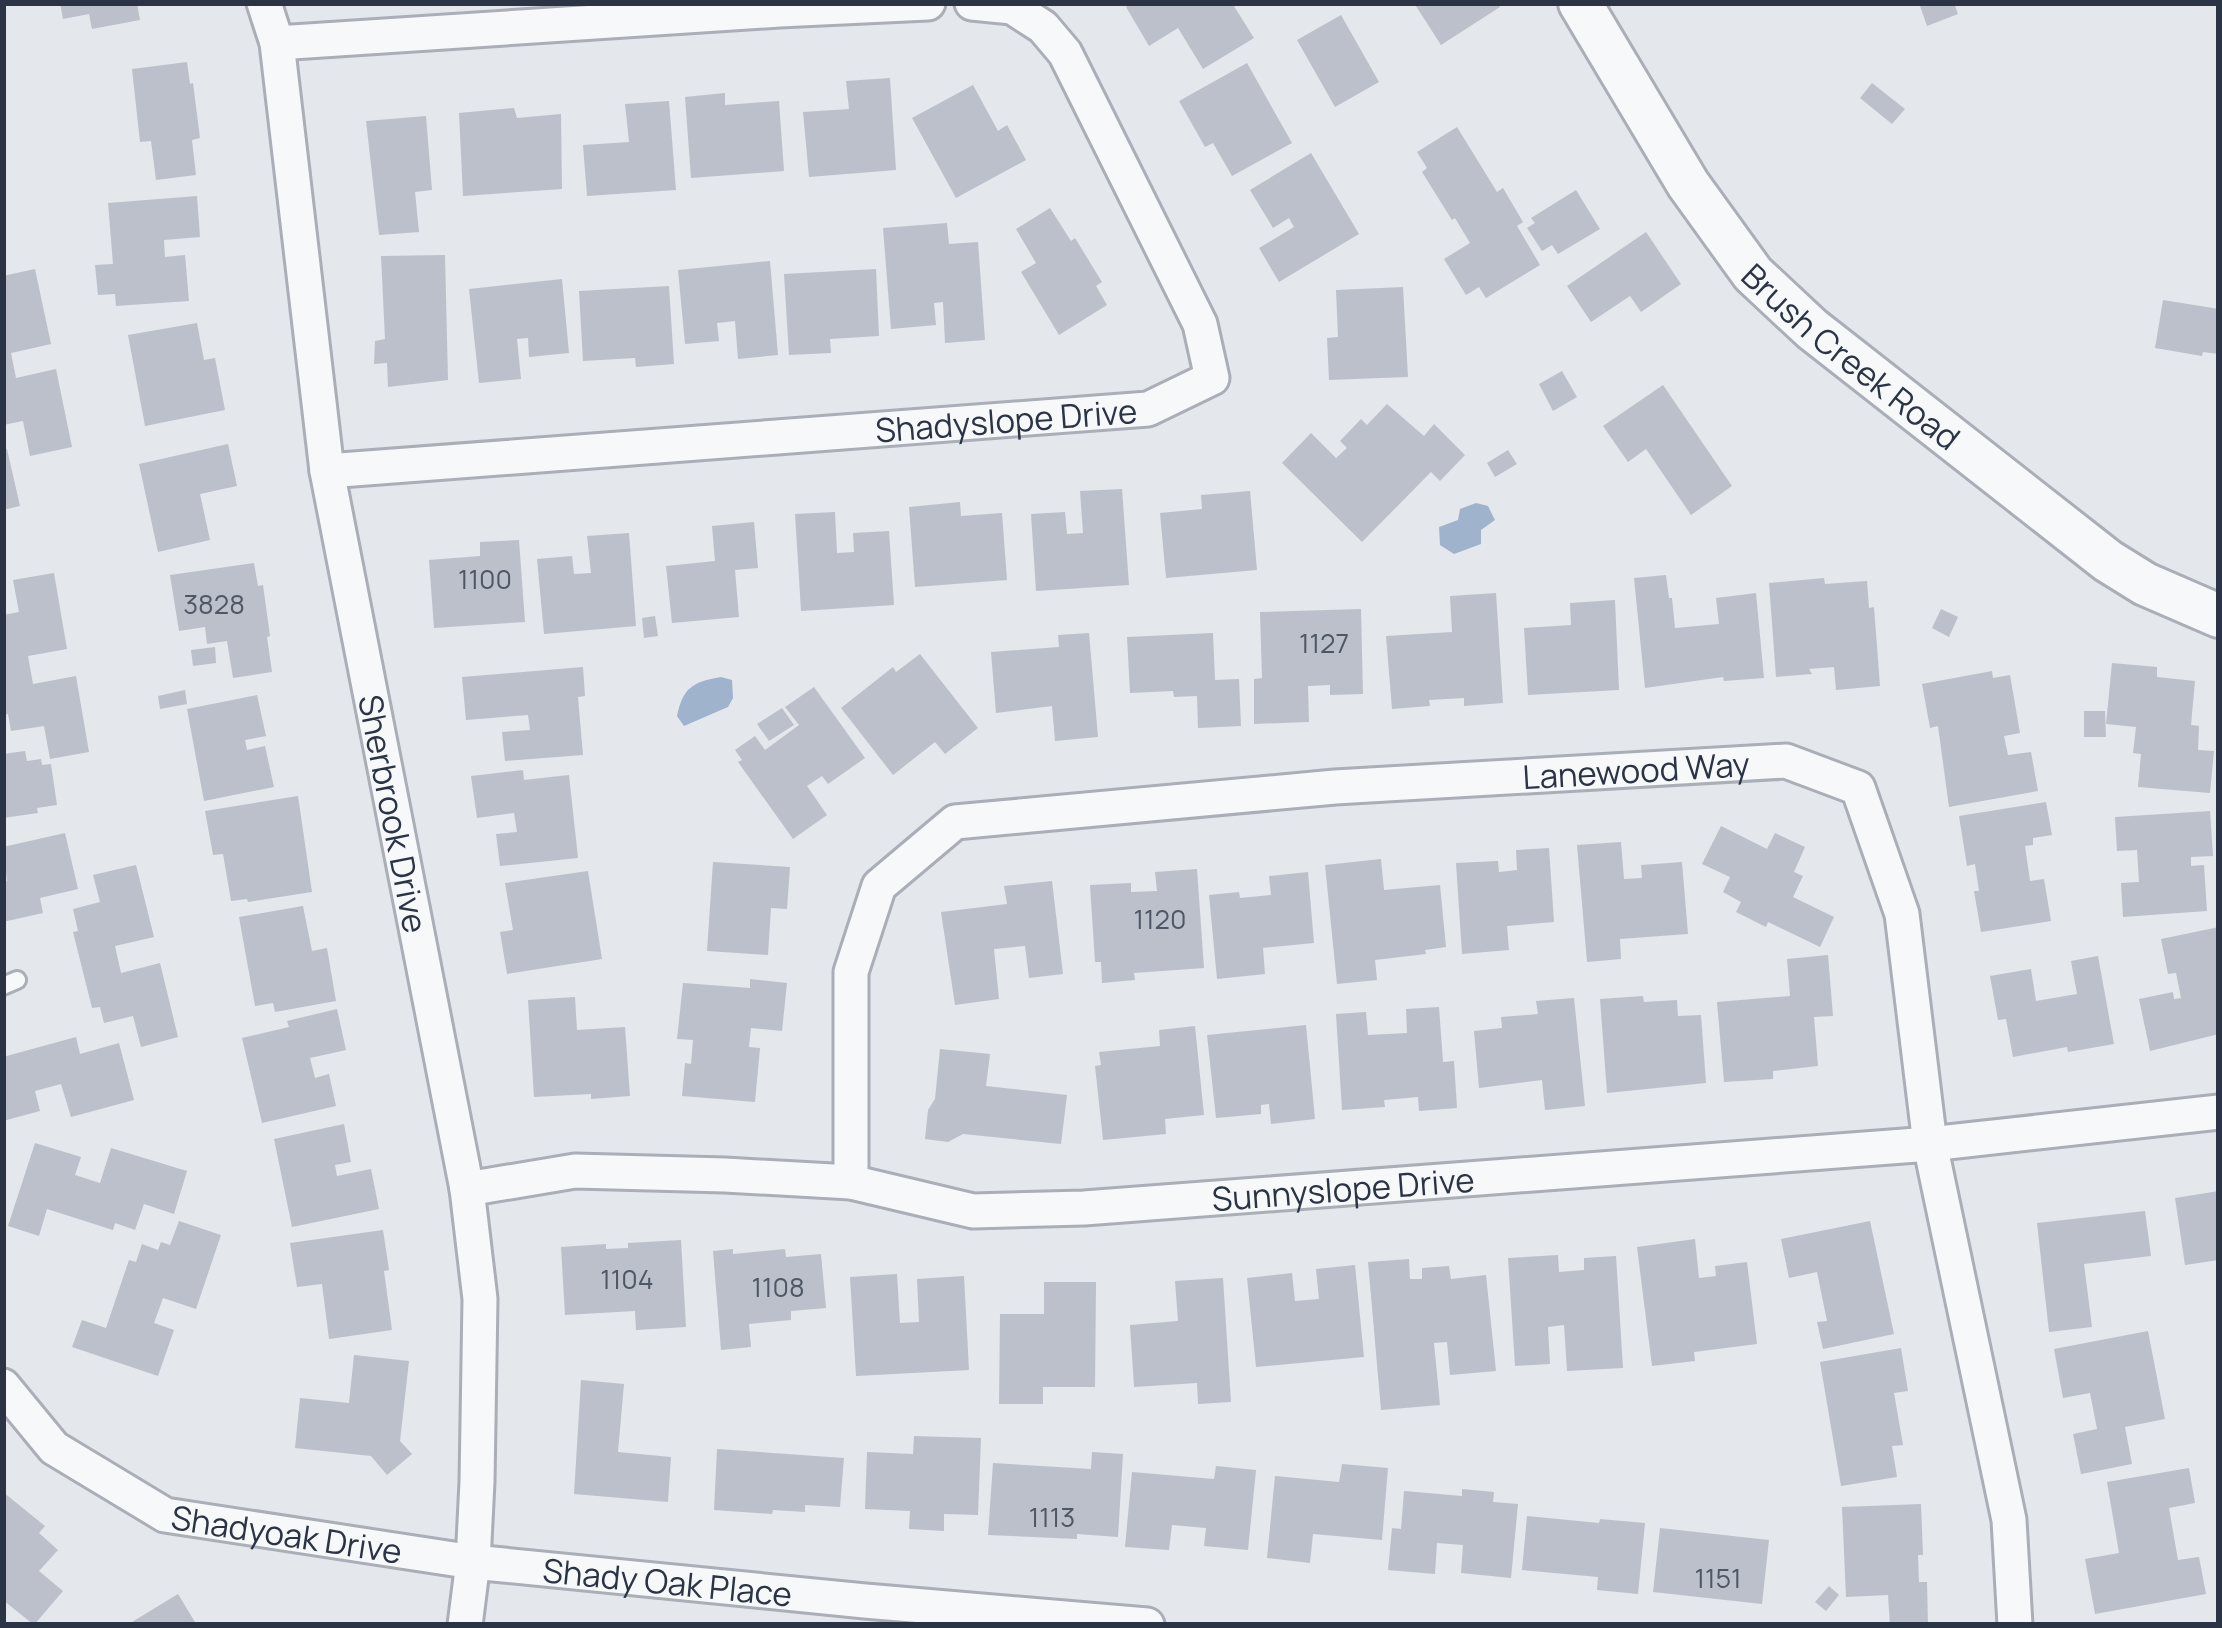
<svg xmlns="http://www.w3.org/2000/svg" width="2222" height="1628" font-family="Manrope,sans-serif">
	<rect width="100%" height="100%" fill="#e4e7ec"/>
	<path fill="#9fb4cc" d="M1476,503L1488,506L1495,520L1481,530V544L1454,554L1440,545L1439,527L1458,520L1460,509Z
		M721,677L732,680L733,698L728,707L684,726L677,716C683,688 692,682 721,677Z"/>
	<path fill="#bbc0ca" d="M60,3H137L140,20L92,29L89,14L63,19Z
		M1132,3H1232L1254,38L1203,69L1178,28L1149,46L1126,7Z
		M1414,3H1498L1500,7L1441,45Z
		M1919,3H1954L1958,14L1927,26Z
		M1341,15L1379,82L1335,107L1297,40Z
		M187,62L190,84L193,83L200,138L192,140L196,175L156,180L151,141L140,142L132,69Z
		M1247,63L1292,143L1232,176L1213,143L1205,147L1179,101Z
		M890,78L896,170L809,177L803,112L849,109L846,81Z
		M1872,83L1905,109L1892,124L1860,98Z
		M973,85L998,131L1007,125L1026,160L956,198L912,118Z
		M725,93V105L779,101L784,171L691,178L685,97Z
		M669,101L676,190L587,196L583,145L629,142L625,104Z
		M514,108L517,118L561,114L562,189L463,196L459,113Z
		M426,116L432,190L415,192L419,232L379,235L366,121Z
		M1457,127L1497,192L1503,188L1523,222L1517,226L1540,265L1486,298L1479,287L1466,295L1444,259L1470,243L1455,218L1452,220L1422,172L1427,168L1417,152Z
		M1311,153L1359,234L1279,282L1259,248L1294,227L1289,218L1273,228L1250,190Z
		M1576,190L1600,229L1558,254L1552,245L1542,251L1527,228L1535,223L1531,218Z
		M197,196L200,237L164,240L165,257L185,255L189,301L116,306L115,294L98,295L95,265L113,264L108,203Z
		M1050,208L1071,241L1075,238L1102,282L1096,286L1107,305L1059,335L1021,272L1036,263L1016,229Z
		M947,223L949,244L978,242L985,340L945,343L943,302L934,303L936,325L891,329L883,228Z
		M1646,232L1681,284L1641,312L1630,296L1591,322L1567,286Z
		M445,255L448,380L388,387L387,363L374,364L375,341L385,339L381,256Z
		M770,261L778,355L738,359L735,321L717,323L719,341L685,344L678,270Z
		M35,269L51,344L11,353L16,378L56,369L72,447L30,456L23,421L3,425V276Z
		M876,269L879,336L830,339L831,353L789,355L784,274Z
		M562,279L569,353L529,357L528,338L517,339L521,379L479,383L469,289Z
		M669,286L674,364L636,367L635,358L583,361L579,291Z
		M1403,287L1408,377L1329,380L1327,338L1338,337L1336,290Z
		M2163,300L2219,309V354L2203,352L2202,356L2155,348Z
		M197,323L204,360L215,358L225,410L145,426L128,335Z
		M1562,371L1577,397L1553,411L1539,384Z
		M1663,385L1732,486L1691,515L1646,449L1628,462L1603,426Z
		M1387,404L1424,436L1434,424L1465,455L1440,481L1431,472L1362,542L1282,463L1311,433L1336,458L1347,448L1340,441L1361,419L1367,425Z
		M228,444L237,486L200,494L210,540L158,552L139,464Z
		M7,449L20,506L3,510V450Z
		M1508,450L1517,464L1495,477L1487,463Z
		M1122,489L1129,585L1036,591L1031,514L1065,512L1067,534L1083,533L1080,491Z
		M1250,491L1257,570L1166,578L1160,513L1202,509L1201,495Z
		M960,502L961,516L1002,513L1007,580L915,587L909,507Z
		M835,512L837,553L854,552L853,533L889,531L894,605L801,611L795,514Z
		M754,522L758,568L735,570L739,617L672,623L666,566L715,561L712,526Z
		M629,533L636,626L544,634L537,559L572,556L574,574L591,573L587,536Z
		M519,540L525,622L434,628L429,560L480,556V542Z
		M254,563L258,586L263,585L270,636L267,637L272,672L233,678L227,641L207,644L205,627L179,631L170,575Z
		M54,573L67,649L28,656L33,684L76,676L89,752L50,759L44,726L11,731L8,714L3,715V615L19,612L13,580Z
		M1666,575L1669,598H1672L1675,628L1719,624L1716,598L1756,593L1764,678L1724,681L1723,677L1645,688L1634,578Z
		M1824,578L1825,584L1867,581L1869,608L1874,607L1880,686L1836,690L1834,667L1809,669L1812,674L1776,677L1769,583Z
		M1496,593L1503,703L1464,706V698L1429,700L1430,706L1392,709L1386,636L1452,632L1450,596Z
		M1615,600L1619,690L1528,695L1524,628L1571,625L1570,603Z
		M1361,609L1363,694L1330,695V685L1308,686L1309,722L1254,724V679L1262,678L1260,612Z
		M1941,609L1958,617L1949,637L1932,628Z
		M655,616L658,636L644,638L642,618Z
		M1089,633L1098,737L1055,741L1052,706L996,713L991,652L1059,647L1058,635Z
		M1213,633L1215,680L1239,679L1241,726L1198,728L1197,696L1174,697L1173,691L1130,693L1127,637Z
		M215,647L216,663L193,666L191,650Z
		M920,654L978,728L945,754L935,742L893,775L841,708L893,667L896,672Z
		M2112,663L2157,667V677L2195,681L2191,725L2199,726L2198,750L2214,751L2210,793L2138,787L2141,754L2133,753L2136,727L2106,724Z
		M583,667L585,696L578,697L583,755L505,761L502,732L530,730L528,715L466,720L462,677Z
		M1992,671L1993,678L2010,675L2020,733L2004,736L2008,755L2031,752L2038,791L1949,807L1938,726L1930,728L1922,684Z
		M814,687L865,758L828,784L822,776L807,786L827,815L793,839L738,762L742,760L735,750L755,736L765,750L799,725L785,707Z
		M185,690L187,704L160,709L158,696Z
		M257,695L266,736L245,740L247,750L265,746L274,787L204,801L187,709Z
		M782,708L794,725L769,741L757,724Z
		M2084,711H2105L2106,737H2084Z
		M25,751L27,761L41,759L42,765L51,764L57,805L37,808L38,813L3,818V754Z
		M523,770L524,780L569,775L578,858L500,866L496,834L517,832L514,813L477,818L471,776Z
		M298,796L312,892L248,902L247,899L231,901L223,854L213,855L205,811Z
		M2046,802L2052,835L2033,838V845L2025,846L2030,881L2044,879L2051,921L1981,932L1974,891H1979L1975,864L1967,866L1959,816Z
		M2210,811L2213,856L2191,857V866L2204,865L2207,911L2123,917L2121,883L2139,882L2137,850L2117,851L2115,817Z
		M1721,826L1767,849L1775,833L1805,847L1794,872L1803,876L1793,897L1834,917L1820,947L1768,922L1766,927L1736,912L1741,902L1723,892L1730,877L1702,864Z
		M65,833L78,889L40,898L43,913L3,922V882L7,881L3,847Z
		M1621,842L1624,879L1642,878L1641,865L1682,862L1688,934L1620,939L1621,959L1587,962L1577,845Z
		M1549,848L1554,922L1507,926L1509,950L1462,954L1456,863L1498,861L1499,872L1517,870L1516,850Z
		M1381,859L1384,890L1440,885L1446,947L1425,950L1426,954L1375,960L1377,980L1337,984L1325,865Z
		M713,862L790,867L787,909L771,908L768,955L707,951Z
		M136,865L154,937L115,946L121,973L160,963L178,1037L141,1047L133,1016L104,1023L100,1007L92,1008L73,932L78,931L73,909L100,902L93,875Z
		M1197,869L1204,968L1134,973L1135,980L1102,983L1101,962H1095L1090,885L1131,883V892L1157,891L1155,872Z
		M588,871L602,959L507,974L500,932L513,930L505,883Z
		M1308,872L1314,943L1263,948L1265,974L1217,979L1209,895L1239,892L1240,898L1271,895L1269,876Z
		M1052,881L1063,974L1029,978L1025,946L994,949L999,999L955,1005L941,912L1007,904L1004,886Z
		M303,906L312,951L327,948L336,1001L275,1012L273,1003L255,1006L239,917Z
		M2219,927V1034L2150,1051L2139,999L2173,992L2174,999L2181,998L2176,973L2168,974L2161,939Z
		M1828,955L1833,1016L1814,1017L1818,1066L1773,1071V1079L1724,1082L1717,1002L1790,996L1787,959Z
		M2098,956L2114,1044L2068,1052L2067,1047L2013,1057L2006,1019L1998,1020L1990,976L2031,969L2036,1001L2077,994L2071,961Z
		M750,979L787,983L782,1031L751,1028L749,1047L760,1048L755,1102L682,1096L685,1063L691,1064L693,1040L677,1039L683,983L750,988Z
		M1643,996L1644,1002L1677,1000L1678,1016L1701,1015L1706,1083L1607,1093L1600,999Z
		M575,997L577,1030L625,1027L630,1096L591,1099V1094L534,1097L528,1000Z
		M1574,998L1585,1106L1545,1110L1542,1080L1479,1088L1474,1031L1502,1028L1501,1017L1538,1014L1536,1001Z
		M1439,1007L1443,1062L1454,1061L1457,1108L1419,1111L1418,1097L1384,1100L1385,1107L1342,1110L1336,1014L1366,1012L1368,1035L1407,1033L1406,1009Z
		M337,1009L346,1050L310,1058L315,1078L329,1074L336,1106L262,1123L242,1038L289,1027L287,1021Z
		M1306,1025L1315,1119L1271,1124L1269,1104L1261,1105V1114L1216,1118L1207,1035Z
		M1195,1026L1204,1115L1165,1119L1166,1134L1103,1140L1095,1066L1101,1065L1099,1052L1160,1046L1159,1030Z
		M76,1037L80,1054L119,1043L134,1100L71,1117L61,1084L35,1091L40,1111L3,1121V1057Z
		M940,1049L990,1054L986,1086L1067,1095L1061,1144L963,1134L948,1142L925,1139L928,1110L935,1099Z
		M344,1124L351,1162L335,1165L337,1176L371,1169L379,1209L292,1227L274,1139Z
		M35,1143L81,1157L75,1175L100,1183L111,1148L187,1171L174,1214L144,1204L135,1230L115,1223L113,1230L47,1209L39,1236L8,1226Z
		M2219,1191V1260L2185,1265L2175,1198Z
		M2145,1211L2151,1256L2084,1264L2092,1327L2049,1332L2037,1223Z
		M179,1221L221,1235L196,1309L163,1298L154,1323L174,1330L158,1376L72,1347L82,1320L106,1328L129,1260L136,1262L142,1244L158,1250L161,1242L170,1245Z
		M1870,1221L1894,1334L1823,1349L1817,1322L1827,1321L1817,1272L1789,1278L1781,1239Z
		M383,1230L389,1270L384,1271L392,1330L329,1339L322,1284L297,1287L290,1243Z
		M1695,1239L1699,1278L1716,1276L1715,1266L1747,1262L1757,1344L1694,1352L1695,1361L1652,1366L1637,1247Z
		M681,1240L686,1327L636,1330L635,1311L565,1315L561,1247L606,1244V1249L628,1248V1243Z
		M733,1249V1254L785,1249L786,1257L821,1254L826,1308L791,1311V1320L749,1324L751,1347L721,1350L713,1251Z
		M1558,1255L1559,1272L1584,1270V1258L1616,1256L1623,1368L1567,1371L1564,1325L1548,1327L1550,1364L1515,1366L1508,1258Z
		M1409,1259L1410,1279H1422V1268L1449,1266L1451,1279L1486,1275L1496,1371L1450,1375L1447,1342L1434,1343L1440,1405L1381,1410L1368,1262Z
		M1355,1265L1364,1357L1256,1367L1247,1278L1292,1273L1295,1301L1319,1299L1316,1269Z
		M897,1274L900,1323L919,1322L917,1279L964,1276L969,1370L856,1376L850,1277Z
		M1223,1278L1231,1402L1198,1404L1197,1383L1134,1387L1130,1325L1178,1321L1175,1281Z
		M1044,1282H1096L1095,1387H1043V1404H999L1000,1314H1044Z
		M2148,1331L2165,1419L2125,1427L2132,1464L2081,1474L2073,1434L2097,1429L2090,1393L2063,1398L2054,1349Z
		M1901,1348L1908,1391L1894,1393L1903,1445L1892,1446L1897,1477L1841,1486L1820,1362Z
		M354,1355L409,1361L400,1441L412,1454L387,1475L371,1456L295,1448L300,1398L349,1403Z
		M581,1380L624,1384L618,1452L671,1457L668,1502L574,1494Z
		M914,1436L981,1438L978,1515L944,1514V1531L909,1529L910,1511L865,1509L867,1452L913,1454Z
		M717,1449L844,1458L840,1507L805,1505V1512L773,1510L772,1514L714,1510Z
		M1092,1452L1123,1454L1118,1537L1077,1534V1539L988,1535L993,1463L1091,1469Z
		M1342,1464L1388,1468L1382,1540L1313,1534L1310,1563L1267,1558L1275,1476L1339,1482Z
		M1216,1466L1256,1470L1248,1550L1204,1546L1206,1528L1172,1525L1169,1550L1125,1547L1132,1472L1214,1479Z
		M2189,1468L2195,1503L2169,1508L2178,1560L2199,1557L2206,1594L2095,1614L2085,1559L2119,1553L2107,1482Z
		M1462,1489L1494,1492L1493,1502L1518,1504L1511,1578L1461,1573L1463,1545L1437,1543L1435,1574L1388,1570L1392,1528L1401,1529L1404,1491L1462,1496Z
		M3,1492L45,1526L39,1533L58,1550L39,1571L63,1591L34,1625L3,1600Z
		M1921,1504L1923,1555H1918L1919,1582H1927L1928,1625H1890L1888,1595L1846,1597L1842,1507Z
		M1527,1516L1599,1523L1600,1519L1645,1523L1638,1594L1597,1590L1598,1577L1522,1570Z
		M1660,1528L1769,1540L1762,1604L1653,1592Z
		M1829,1586L1839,1595L1826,1611L1815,1602Z
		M178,1594L195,1622L190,1625H127Z"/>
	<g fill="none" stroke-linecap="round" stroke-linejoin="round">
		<defs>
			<path id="service" d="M3,986L17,980"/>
			<g id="minor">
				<path id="s1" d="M264,3L277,43L327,471L467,1189L480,1299L477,1482L473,1562L465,1625"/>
				<path d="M277,43L779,10L928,3"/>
				<path id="s2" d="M327,471L1148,409L1212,378L1200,324L1065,53L1043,27L1012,7L972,3"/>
				<path id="s3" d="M851,1182V972L879,886L955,822L1335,787L1786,761L1858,788L1902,914L1930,1144L2009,1520L2015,1625"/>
				<path id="s4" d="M467,1189L575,1171L725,1175L851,1182L973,1211L1084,1208L1930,1144L2219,1112"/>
				<path id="s5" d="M3,1386L54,1448L165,1515L473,1562L865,1601L1147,1625"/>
			</g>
			<g id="tertiary">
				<path id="s6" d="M1580,3L1688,184L1753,274L1812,329L2108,561L2145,584L2219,616"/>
			</g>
		</defs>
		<use href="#service" stroke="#a9aeb7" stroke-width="22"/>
		<use href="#minor" stroke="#a9aeb7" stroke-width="39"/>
		<use href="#tertiary" stroke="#a9aeb7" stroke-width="48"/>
		<use href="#service" stroke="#f7f8fa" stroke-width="16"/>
		<use href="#minor" stroke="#f7f8fa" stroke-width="33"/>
		<use href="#tertiary" stroke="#f7f8fa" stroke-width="42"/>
	</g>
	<g text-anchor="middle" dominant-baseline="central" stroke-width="10" stroke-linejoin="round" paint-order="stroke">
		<g font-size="27" fill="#4f5766">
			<text x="485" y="578">1100</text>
			<text x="214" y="603">3828</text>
			<text x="1324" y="642">1127</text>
			<text x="1160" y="918">1120</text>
			<text x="627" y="1278">1104</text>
			<text x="778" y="1286">1108</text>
			<text x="1052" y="1516">1113</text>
			<text x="1718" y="1577">1151</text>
		</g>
		<g font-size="33" fill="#2b3445" stroke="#f4f6f9">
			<text stroke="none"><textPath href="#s6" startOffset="450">Brush Creek Road</textPath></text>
			<text stroke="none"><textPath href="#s2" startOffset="681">Shadyslope Drive</textPath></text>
			<text stroke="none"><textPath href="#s3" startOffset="1083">Lanewood Way</textPath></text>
			<text stroke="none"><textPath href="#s1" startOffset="822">Sherbrook Drive</textPath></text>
			<text stroke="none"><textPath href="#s4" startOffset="882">Sunnyslope Drive</textPath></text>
			<text stroke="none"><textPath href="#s5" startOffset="333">Shadyoak Drive</textPath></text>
			<text stroke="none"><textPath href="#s5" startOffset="717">Shady Oak Place</textPath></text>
		</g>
	</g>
	<rect width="2222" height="1628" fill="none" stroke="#2b3445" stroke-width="12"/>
</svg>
